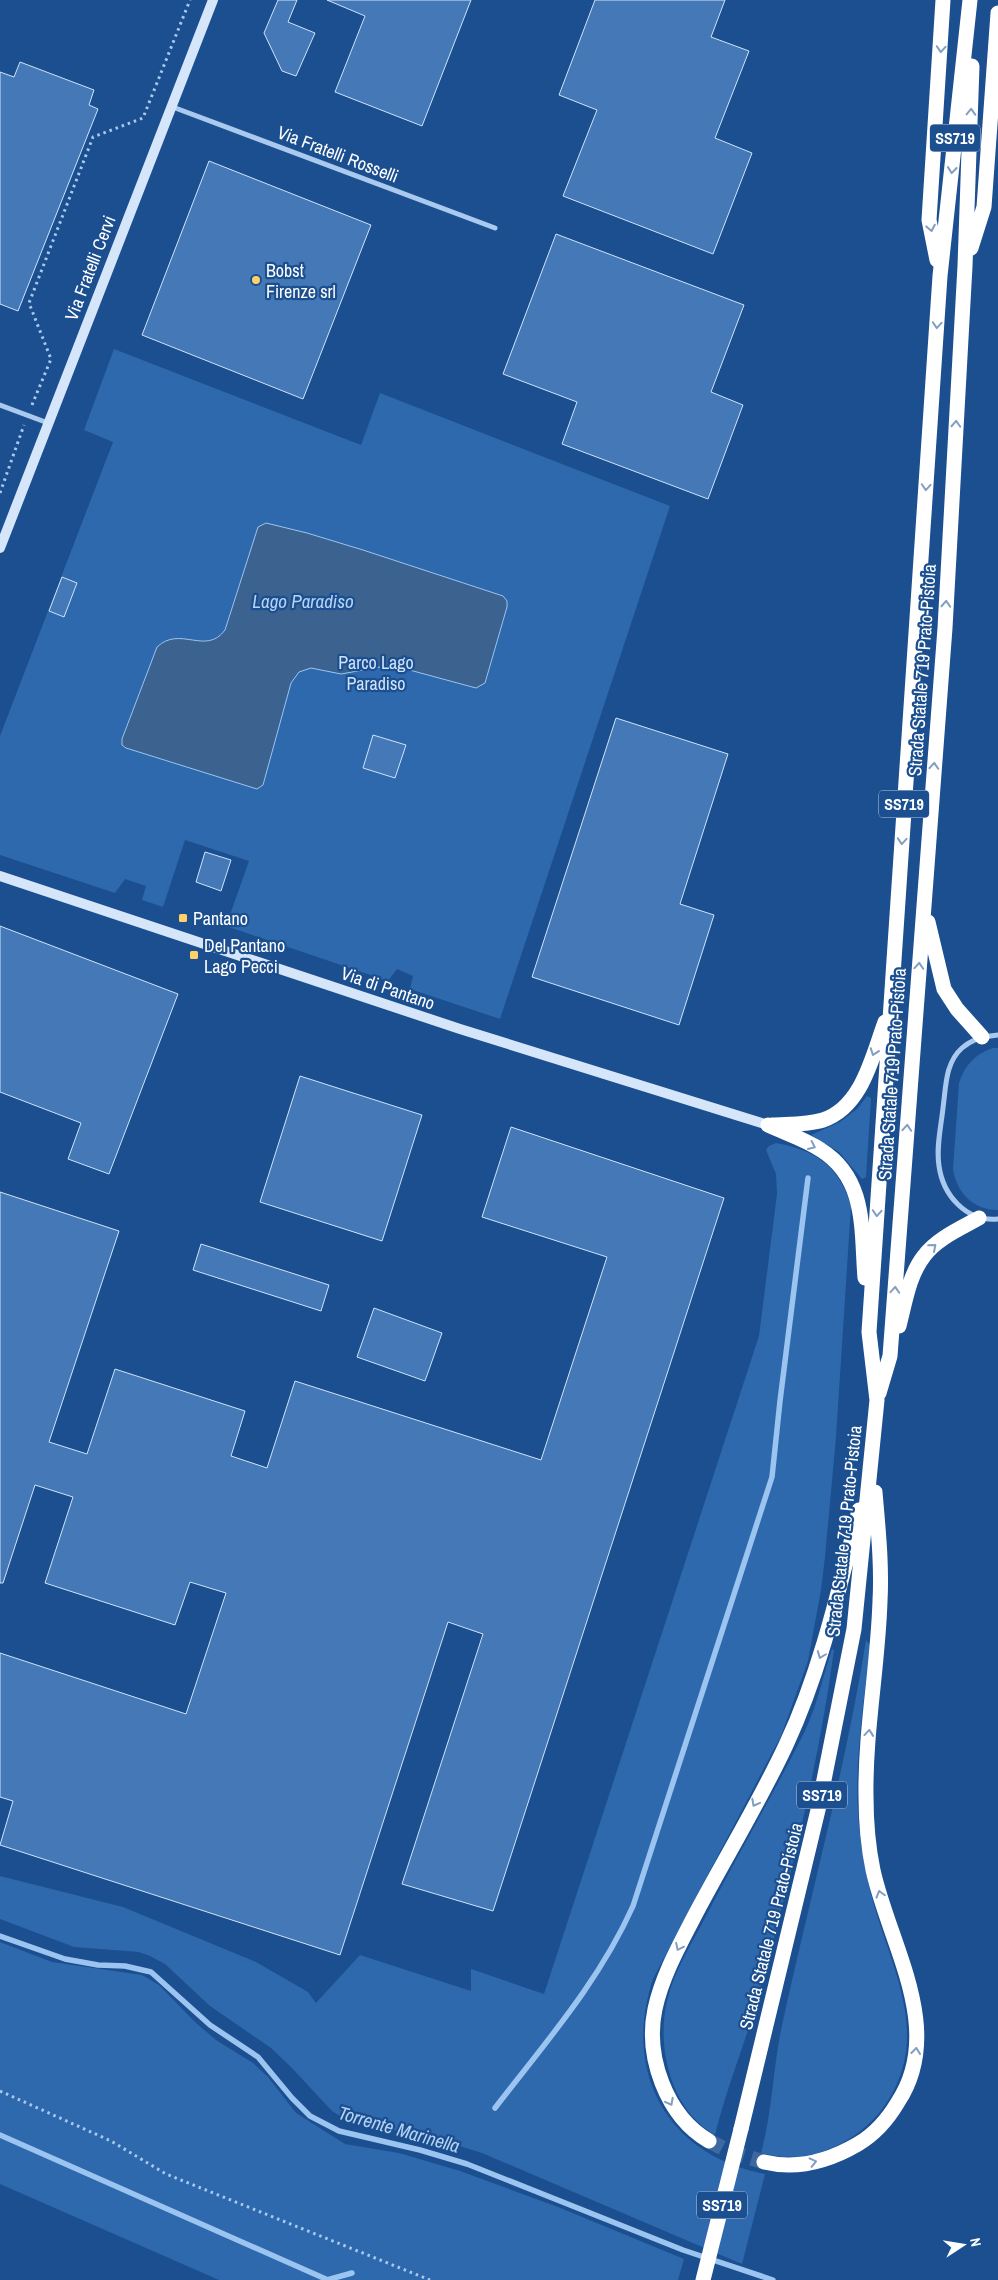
<svg xmlns="http://www.w3.org/2000/svg" width="998" height="2280" font-family="'Archivo Narrow',sans-serif">
	<rect width="100%" height="100%" fill="#1b4f8f"/>
	<path fill="#2e69ad" d="M114,349L361,445L380,393L670,506L500,1019L410,989L413,976L397,969L388,981L226,926L249,861L185,840L163,907L142,900L146,886L125,879L115,893L0,855V736L113,442L84,430Z
		M993,1048H998V1210C973,1210 957,1193 953,1169L959,1083C965,1065 975,1054 993,1048Z
		M867,1096L871,1098L866,1177L862,1179L839,1152L811,1135L840,1122L857,1109Z
		M776,1143C817,1151 839,1166 851,1206L836,1437L825,1557L821,1590L808,1661L781,1736L653,1979C622,2072 667,2155 765,2174L742,2264L482,2153L447,2142L346,2120L332,2111L291,2067L271,2048L210,2006L165,1964L150,1956L139,1952L74,1947L0,1919V1876L123,1907L256,1962L308,1992L316,2003L360,1955L471,1991V1969L544,1994L759,1336L777,1194L776,1174L766,1150L769,1146Z
		M866,1640L870,1645C864,1705 853,1766 859,1826C862,1856 868,1886 877,1915C895,1973 924,2031 894,2090C885,2108 871,2124 855,2135C826,2155 795,2162 761,2153C772,2113 773,2070 781,2030C809,1900 845,1772 866,1640Z
		M832,1649L834,1650C819,1762 790,1881 760,1990C747,2039 727,2086 715,2135C671,2110 656,2048 667,2001C674,1971 692,1943 706,1916C737,1856 771,1798 801,1739C816,1711 822,1679 832,1649Z
		M0,1942L52,1962L142,1975L159,1985L195,2022L216,2040L253,2063L268,2077L296,2113L345,2144L399,2153L460,2171L558,2207L684,2259L678,2280H219L0,2184Z"/>
	<path fill="#3c6290" stroke="#9cc4f0" d="M266,523L307,533L363,550L503,596L507,601V607L485,683L476,688L391,665L341,674L311,668L299,672L291,683L263,785L257,789L126,748L122,745V739L157,647C180,625 206,656 225,630L258,527Z"/>
	<g fill="none" stroke-linecap="round" stroke-linejoin="round">
		<path stroke="#9cc4f0" stroke-width="5.5" d="M0,1936L65,1959L98,1965L125,1966L151,1972L210,2025L258,2057L292,2098L310,2116L339,2131L420,2150L467,2164L683,2250L773,2280
			M495,2108C545,2043 599,1982 633,1906L772,1477L780,1401L808,1178
			M0,2135L328,2280
			M327,2280L352,2273"/>
	</g>
	<path fill="#4478b7" stroke="#cfe3fa" d="M278,0H297L288,22L315,33L296,76L282,71L264,33Z
		M327,0H471L422,126L335,92L365,16Z
		M595,0H725L711,37L749,51L715,138L752,153L713,254L563,196L597,110L559,95Z
		M20,62L94,90L89,105L98,109L18,311L0,304V72L14,77Z
		M209,161L371,225L303,399L142,335Z
		M556,234L744,305L711,392L743,405L708,499L562,444L577,402L503,374Z
		M62,577L77,583L64,617L49,611Z
		M616,718L728,754L680,904L714,915L679,1025L532,977Z
		M373,735L406,745L395,778L363,768Z
		M205,852L231,860L221,891L196,882Z
		M0,926L178,994L109,1174L68,1159L81,1123L0,1092Z
		M300,1076L422,1115L382,1241L260,1202Z
		M511,1127L724,1198L493,1911L402,1884L483,1634L448,1622L340,1955L0,1845L13,1801L0,1797V1653L186,1714L226,1593L190,1582L175,1625L45,1583L73,1497L35,1485L3,1583H0V1192L119,1231L49,1442L87,1454L115,1369L245,1411L231,1456L267,1468L295,1381L541,1460L607,1257L482,1217Z
		M201,1244L329,1285L321,1311L193,1270Z
		M374,1308L442,1333L425,1381L357,1357Z"/>
	<g fill="none" stroke-linecap="round" stroke-linejoin="round">
		<path stroke="#3d69a0" stroke-width="15" stroke-dasharray="15 8" stroke-linecap="butt" d="M709,2141L728,2151L764,2162"/>
		<path stroke="#a9c9ee" stroke-width="3" stroke-dasharray="2.5 4" stroke-linecap="butt" d="M32,405L51,359L29,303L93,137L143,118L190,0
			M0,493L24,425
			M0,2091L111,2141L166,2174L430,2280"/>
		<path stroke="#a9c9ee" stroke-width="5" d="M170,106L495,228
			M0,405L48,423
			M998,1035C986,1036 972,1039 962,1048C945,1063 946,1087 943,1108C941,1127 936,1147 939,1166C943,1195 966,1222 998,1219"/>
		<path stroke="#d6e6fa" stroke-width="10" d="M0,548L213,0
			M0,876L460,1029L768,1125"/>
		<path stroke="#fff" stroke-width="15" d="M971,248L984,207L998,13
			M937,260L929,220L943,0
			M928,922L944,989L957,1009L982,1037
			M768,1125C785,1133 805,1139 821,1150C867,1179 861,1230 865,1278
			M772,1125C789,1124 807,1125 823,1120C862,1107 872,1057 885,1022
			M899,1326C905,1303 909,1275 924,1256C936,1239 961,1228 979,1218
			M879,1393L890,1356L945,628L965,266L972,66
			M741,2129L818,1810L854,1629L877,1400L869,1332L940,276L970,0
			M709,2141C666,2116 645,2056 655,2009C662,1976 680,1944 695,1915C725,1858 759,1803 786,1745C821,1670 839,1589 859,1510
			M764,2162C797,2170 829,2161 858,2144C875,2134 888,2119 898,2102C946,2029 889,1944 873,1870C868,1846 866,1820 866,1796C865,1731 878,1666 880,1601C882,1564 878,1528 875,1492"/>
		<path stroke="#fff" stroke-width="15" d="M703,2280L741,2129"/>
	</g>
	<defs><path id="oneway-chevron" d="M-2-3.5L2.5 0L-2 3.5" fill="none" stroke-width="1.6" stroke-linecap="round" stroke-linejoin="round" transform="scale(1.25)"/></defs>
	<g stroke="#829ec1">
		<use href="#oneway-chevron" transform="translate(941 49) rotate(94)"/>
		<use href="#oneway-chevron" transform="translate(971 112) rotate(-88)"/>
		<use href="#oneway-chevron" transform="translate(952 170) rotate(96)"/>
		<use href="#oneway-chevron" transform="translate(931 228) rotate(79)"/>
		<use href="#oneway-chevron" transform="translate(937 325) rotate(94)"/>
		<use href="#oneway-chevron" transform="translate(956 424) rotate(-87)"/>
		<use href="#oneway-chevron" transform="translate(926 487) rotate(94)"/>
		<use href="#oneway-chevron" transform="translate(946 604) rotate(-87)"/>
		<use href="#oneway-chevron" transform="translate(934 766) rotate(-86)"/>
		<use href="#oneway-chevron" transform="translate(902 841) rotate(94)"/>
		<use href="#oneway-chevron" transform="translate(919 966) rotate(-86)"/>
		<use href="#oneway-chevron" transform="translate(874 1052) rotate(110)"/>
		<use href="#oneway-chevron" transform="translate(907 1128) rotate(-86)"/>
		<use href="#oneway-chevron" transform="translate(812 1146) rotate(25)"/>
		<use href="#oneway-chevron" transform="translate(877 1213) rotate(94)"/>
		<use href="#oneway-chevron" transform="translate(933 1247) rotate(-41)"/>
		<use href="#oneway-chevron" transform="translate(895 1290) rotate(-86)"/>
		<use href="#oneway-chevron" transform="translate(821 1655) rotate(111)"/>
		<use href="#oneway-chevron" transform="translate(869 1733) rotate(-85)"/>
		<use href="#oneway-chevron" transform="translate(755 1803) rotate(118)"/>
		<use href="#oneway-chevron" transform="translate(880 1894) rotate(-106)"/>
		<use href="#oneway-chevron" transform="translate(679 1947) rotate(116)"/>
		<use href="#oneway-chevron" transform="translate(916 2051) rotate(-83)"/>
		<use href="#oneway-chevron" transform="translate(670 2102) rotate(62)"/>
		<use href="#oneway-chevron" transform="translate(813 2162) rotate(-13)"/>
	</g>
	<g fill="#ffd166" stroke="#1b4f8f" stroke-width="2">
		<circle cx="256" cy="280" r="5"/>
		<rect x="178" y="913" width="10" height="10" rx="2.5"/>
		<rect x="189" y="950" width="10" height="10" rx="2.5"/>
	</g>
	<g text-anchor="middle" dominant-baseline="central" stroke-width="4.5" stroke-linejoin="round" paint-order="stroke">
		<g fill="#1b4f8f" stroke="#bbcadd" stroke-width="1">
			<rect x="930" y="124.5" width="50" height="27" rx="4"/>
			<rect x="879" y="790.5" width="50" height="27" rx="4"/>
			<rect x="797" y="1781.5" width="50" height="27" rx="4"/>
			<rect x="697" y="2191.5" width="50" height="27" rx="4"/>
		</g>
		<g font-size="16" font-weight="bold" fill="#fff">
			<text x="955" y="138">SS719</text>
			<text x="904" y="804">SS719</text>
			<text x="822" y="1795">SS719</text>
			<text x="722" y="2205">SS719</text>
		</g>
		<g font-size="18" fill="#fff" stroke="#1b4f8f">
			<text transform="translate(338 154) rotate(21)">Via Fratelli Rosselli</text>
			<text transform="translate(90 268) rotate(-69)">Via Fratelli Cervi</text>
			<text transform="translate(922 670) rotate(-86)">Strada Statale 719 Prato-Pistoia</text>
			<text transform="translate(388 988) rotate(19)">Via di Pantano</text>
			<text transform="translate(892 1074) rotate(-86)">Strada Statale 719 Prato-Pistoia</text>
			<text transform="translate(844 1531) rotate(-84)">Strada Statale 719 Prato-Pistoia</text>
			<text transform="translate(771 1926) rotate(-76)">Strada Statale 719 Prato-Pistoia</text>
		</g>
		<g font-size="18" fill="#fff" stroke="#1b4f8f" text-anchor="start">
			<text x="266" y="270">Bobst<tspan x="266" dy="21">Firenze srl</tspan></text>
			<text x="193" y="918">Pantano</text>
			<text x="204" y="945">Del Pantano<tspan x="204" dy="21">Lago Pecci</tspan></text>
		</g>
		<g font-size="18" fill="#cfe3fa" stroke="#1b4f8f">
			<text x="376" y="662">Parco Lago<tspan x="376" dy="21">Paradiso</tspan></text>
		</g>
		<g font-size="19" font-style="italic" fill="#b5d3f5" stroke="#1b4f8f">
			<text x="303" y="601">Lago Paradiso</text>
			<text transform="translate(399 2129) rotate(16)">Torrente Marinella</text>
		</g>
	</g>
	<g transform="translate(963 2245) rotate(78)" stroke="#1b4f8f" stroke-width="4" paint-order="stroke">
	<path d="M0-4L9 19L0 12L-9 19Z" fill="#ffffff"/>
	<text y="-8" font-size="14" font-weight="bold" text-anchor="middle" fill="#ffffff">N</text>
	</g>
</svg>
